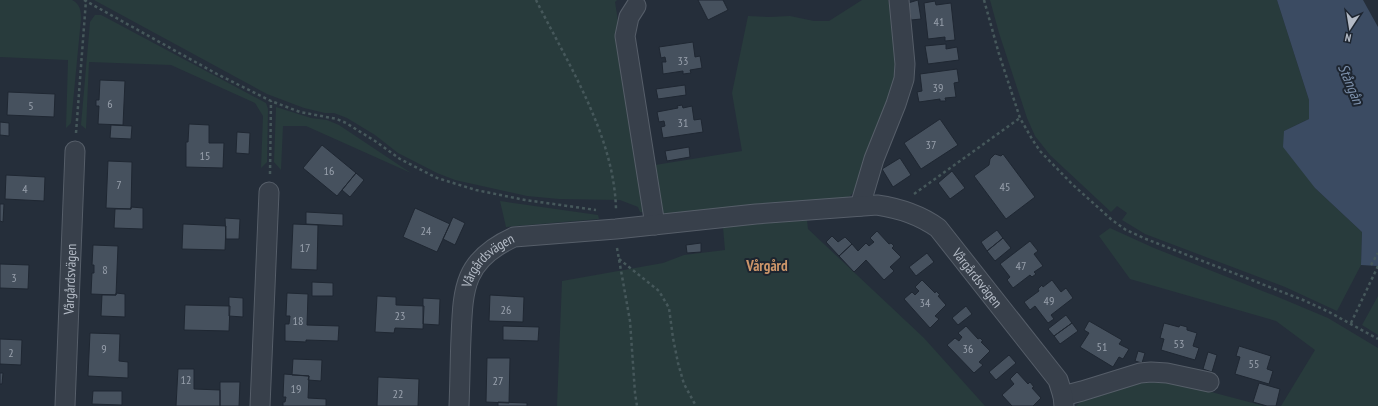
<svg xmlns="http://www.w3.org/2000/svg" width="1378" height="406" font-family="'PT Sans Narrow',sans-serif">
	<rect width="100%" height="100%" fill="#252e3a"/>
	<path fill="#283b3c" d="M0,0H72C80,4 81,10 81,19L71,123L66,128L68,60L0,57Z
		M94,0H617L615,2L648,212H640L638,207L620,200L559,199L527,196L455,180L437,173L398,153L375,135L347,118L334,113H325L304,108L267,94Z
		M862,0H888L891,8L898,76L859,186L850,196L834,201L669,215L663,213L661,207L655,165L742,151L732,93L748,16L770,17L790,16L814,21H829Z
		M990,0H1277L1309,100V119L1284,131L1315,188L1362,232L1361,265L1337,311L1285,287L1145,234L1122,220L1127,213L1117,206L1111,212L1050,155L1035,136L1027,118L999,33Z
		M95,15H101L105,17L266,103L268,109L267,162L261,168L263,116L255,103L171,65L89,62L86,129L81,125L90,22Z
		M276,107L311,118L327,120L339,125L411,173L306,126H283L281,170L274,162Z
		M500,201L598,215L599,219L506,227Z
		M807,220L808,229L924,338L985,406H557L562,281L663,263L684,255L725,250L723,227Z
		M1110,228L1154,248L1278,297L1328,318L1378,348V406H1281L1315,350L1276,321L1130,279L1099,236Z
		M1378,296V335L1362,325Z
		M1147,380L1170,381L1264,406H1076C1088,393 1129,385 1147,380Z"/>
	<path fill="#3b4b62" d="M1277,0H1363L1378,27V266L1361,265L1362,232L1315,188L1283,147L1284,131L1309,119V100Z"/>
	<path fill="#46515e" stroke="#1f2732" d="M698,0H723L728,10L708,20Z
		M918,0L921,19L911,20L908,3Z
		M935,1L936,5L951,3L955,40L945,41V37L928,39L924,3Z
		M693,42L695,57L700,56L702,68L690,70L691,73L683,74V71L663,74L662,62H666L665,57L661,58L659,47Z
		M946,44V49L957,47L959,60L928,64L925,46Z
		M957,69L959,82L954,83L956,97L945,98L946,101H940V99L919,102L917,92L922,91L920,74Z
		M100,80L125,81L123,125L98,124L99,106H96V100H99Z
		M685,85L686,95L658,99L656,89Z
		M8,92L55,94L54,117L7,115Z
		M682,105L683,108L692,106L694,120L701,119L703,132L663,138L661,127L665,126L664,121L659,122L657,112L678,108L677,106Z
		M940,119L958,145L921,169L904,143Z
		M0,122L9,123V136L0,135Z
		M189,124L209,125V143H224L223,168L186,167V142H188Z
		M111,125L132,126L131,139L110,138Z
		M237,132L250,133L249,154L236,153Z
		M322,145L356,173L337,196L303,168Z
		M689,147L690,157L667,161L665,151Z
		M995,154L1001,156L1003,154L1035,197L1006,219L974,176L989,165L990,159Z
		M900,158L911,175L893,187L882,169Z
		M108,161L132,162L131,209L106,208Z
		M952,171L965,188L950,199L938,183Z
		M356,173L364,180L350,197L342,190Z
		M6,175L45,177L44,201L5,199Z
		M0,204H4L3,222L0,221Z
		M131,207L143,208V229L114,228L115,209H131Z
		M415,208L450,224L437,252L403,237Z
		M306,212L343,214V226L306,224Z
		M453,217L465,223L455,245L443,239Z
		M225,218L240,219L239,239H226Z
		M183,224L226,226L225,250L182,249Z
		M293,224L318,225L317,270L291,269Z
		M997,230L1003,238L987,251L981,242Z
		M877,231L889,244L891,243L894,246L892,248L901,257L890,267L894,271L884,280L866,260L854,272L839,256L852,244L858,251L866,243L869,246L874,242L870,238Z
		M832,236L838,242L845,237L852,244L839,256L826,242Z
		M1003,238L1011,248L995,261L987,251Z
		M1030,241L1038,251L1034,254L1043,266L1034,272L1036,274L1032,277L1030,275L1013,288L1007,280L1010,277L1000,264Z
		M701,243V252L687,253L686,245Z
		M93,245L118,246L116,295L91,294L92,273H94V265H92Z
		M927,253L934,262L916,276L909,267Z
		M0,264L29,265L28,289L0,288Z
		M922,280L935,293L936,291L940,295L938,296L946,305L935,316L939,319L930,328L904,299L912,292L915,295L919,291L915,287Z
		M1052,280L1061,292L1066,288L1073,298L1051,315L1054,319L1048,323L1035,306L1030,310L1024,302L1039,291L1038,289L1042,285L1043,287Z
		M312,282L333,283V296H312Z
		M116,293L125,294V317L101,316L102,295H116Z
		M287,293L308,294L307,325L339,326L338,341L306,340V342L285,341V324H289L290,316H286Z
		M490,295L524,297L523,322L489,321Z
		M377,296L396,297V305L424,306L423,329L395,328L394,333L375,332Z
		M229,297L243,298V317L229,316Z
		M423,298L440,299L439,325L423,324Z
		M185,305L230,306L229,331L184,330Z
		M966,306L972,314L958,325L952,318Z
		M1066,315L1072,323L1054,336L1048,329Z
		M1089,321L1122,340L1119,344L1129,349L1123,359L1119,357L1113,367L1080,347L1089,333L1084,330Z
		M1072,323L1078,331L1060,344L1054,336Z
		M1164,323L1179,327L1180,325L1187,327V330L1197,333L1193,346L1199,348L1195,360L1161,350L1164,339L1160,338Z
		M503,326L539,327L538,341L503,340Z
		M966,326L978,339L980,338L983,341L981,342L990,351L979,362L983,365L974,373L947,345L955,338L959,341L962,337L958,333Z
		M90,333L120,334L119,361L128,362V378L88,376Z
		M0,339L22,340L21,365L0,364Z
		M1239,346L1271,356L1267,369L1273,371L1269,384L1235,374L1240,357L1236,356Z
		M1138,351L1145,353L1142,363L1135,361Z
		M1208,352L1217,355L1212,372L1203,369Z
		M1009,355L1016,363L996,380L989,372Z
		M487,358H510L509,403L486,402Z
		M293,359L322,360L321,381L308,380L309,376L292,375Z
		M178,369H194V389L220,390V406H176Z
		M1017,372L1028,384L1030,382L1034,387L1032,388L1041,398L1033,406H1012L1002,395L1014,384L1010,379Z
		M0,373H3L2,384H0Z
		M284,374L309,376L308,398L326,399V406H283V402H285L286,397H283Z
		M378,377L419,379L418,406H377Z
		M220,382H240L239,406H220Z
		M1259,383L1280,389L1276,406H1267L1253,402Z
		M93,391H122V405L92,404Z
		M498,402L527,403V406H498Z"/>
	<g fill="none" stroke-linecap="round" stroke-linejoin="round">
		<defs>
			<g id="minor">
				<path d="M636,6L629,17L625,36L655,225"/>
				<path d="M860,206L874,159L896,104L904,79L905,64L899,0"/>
				<path d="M1063,396L1082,391L1140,373L1151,372L1167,373L1209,382"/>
				<path id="s1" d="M65,406L75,151"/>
				<path d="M260,406L269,192"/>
				<path id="s2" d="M459,406C460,383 460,361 461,338C463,289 463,260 514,237L616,229L756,214L877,205C898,208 920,215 938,228L1058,380L1063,396L1064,406"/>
			</g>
		</defs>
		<use href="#minor" stroke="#565e69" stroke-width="21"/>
		<path stroke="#46585b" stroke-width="2.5" stroke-dasharray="3 3" stroke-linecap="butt" d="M84,0L217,74L271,101L300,112L337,119L346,123L375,141L400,159L437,178L476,190L525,200L596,210
			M536,0C568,64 614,135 616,209
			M984,0L999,54L1020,118L1032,139L1040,151L1072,184L1112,220L1126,230L1146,239L1303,300L1329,312L1378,339
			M76,133L86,0
			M270,174L271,101
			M914,194L1020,118
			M617,248L630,321L635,393L637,406
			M619,259L659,291L669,308L673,338L678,363L684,384L696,406
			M1371,265L1378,253
			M1351,323L1378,266"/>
		<use href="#minor" stroke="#38404b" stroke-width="19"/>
	</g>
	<g text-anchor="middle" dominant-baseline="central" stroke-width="4" stroke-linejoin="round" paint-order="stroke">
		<g font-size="12" fill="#98a0ac">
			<text x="939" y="21">41</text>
			<text x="683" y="60">33</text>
			<text x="938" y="87">39</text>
			<text x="110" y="103">6</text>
			<text x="31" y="105">5</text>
			<text x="683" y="122">31</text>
			<text x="931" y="144">37</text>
			<text x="205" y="155">15</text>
			<text x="329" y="170">16</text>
			<text x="119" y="184">7</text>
			<text x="1005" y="186">45</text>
			<text x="25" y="188">4</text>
			<text x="426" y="230">24</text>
			<text x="305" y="247">17</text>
			<text x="1021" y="265">47</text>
			<text x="105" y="269">8</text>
			<text x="14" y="277">3</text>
			<text x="1049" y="300">49</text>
			<text x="925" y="302">34</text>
			<text x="506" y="309">26</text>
			<text x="400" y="315">23</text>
			<text x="298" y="320">18</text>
			<text x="1179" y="343">53</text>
			<text x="1102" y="346">51</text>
			<text x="104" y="348">9</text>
			<text x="968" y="348">36</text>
			<text x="11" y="352">2</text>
			<text x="1254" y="363">55</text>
			<text x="186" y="379">12</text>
			<text x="498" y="380">27</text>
			<text x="296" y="388">19</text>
			<text x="398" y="393">22</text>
		</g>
		<g font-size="14" fill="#b4bbc6" stroke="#1d2530">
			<text stroke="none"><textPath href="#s2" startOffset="155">Vårgårdsvägen</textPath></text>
			<text stroke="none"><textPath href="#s2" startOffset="685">Vårgårdsvägen</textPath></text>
			<text stroke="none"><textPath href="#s1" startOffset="127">Vårgårdsvägen</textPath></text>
		</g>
		<g font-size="15" font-style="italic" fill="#7d91ac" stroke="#1d2530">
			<text transform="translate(1351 84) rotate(67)">Stångån</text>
		</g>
		<g font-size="15" font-weight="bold" fill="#cc9569" stroke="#1d2530">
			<text x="767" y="265">Vårgård</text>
		</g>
	</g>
	<g transform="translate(1350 28) rotate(192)" stroke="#1d2530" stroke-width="3" paint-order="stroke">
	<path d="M0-3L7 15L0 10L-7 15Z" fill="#b4bbc6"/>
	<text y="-6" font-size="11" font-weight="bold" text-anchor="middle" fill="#b4bbc6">N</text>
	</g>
</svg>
